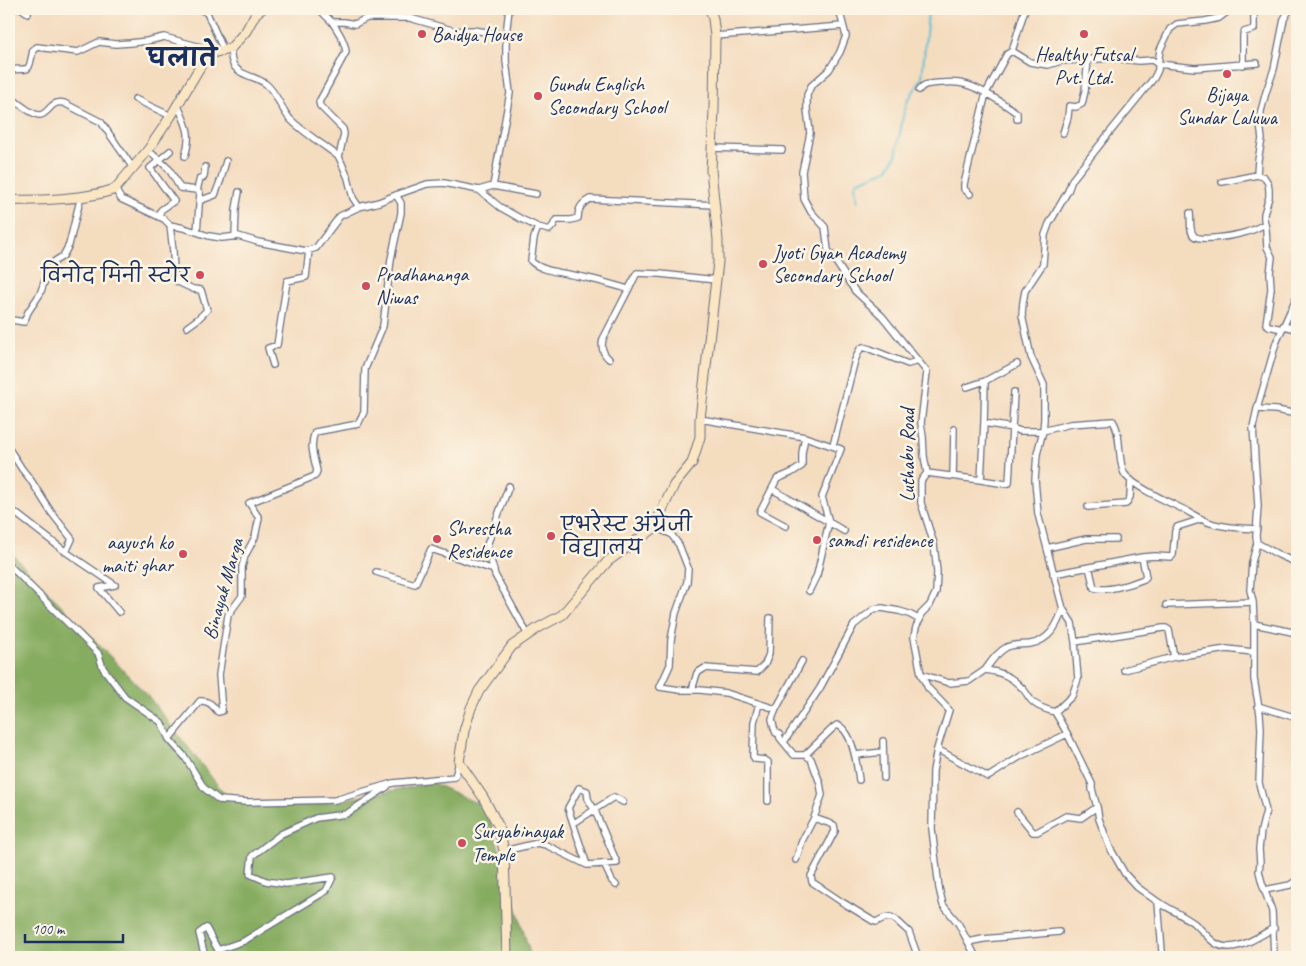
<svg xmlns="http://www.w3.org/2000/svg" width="1306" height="966" font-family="Caveat,'Playpen Sans Deva',sans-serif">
	<rect width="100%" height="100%" fill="#fcf5e5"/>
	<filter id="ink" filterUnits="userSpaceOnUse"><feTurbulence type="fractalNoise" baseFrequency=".02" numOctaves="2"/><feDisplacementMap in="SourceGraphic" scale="10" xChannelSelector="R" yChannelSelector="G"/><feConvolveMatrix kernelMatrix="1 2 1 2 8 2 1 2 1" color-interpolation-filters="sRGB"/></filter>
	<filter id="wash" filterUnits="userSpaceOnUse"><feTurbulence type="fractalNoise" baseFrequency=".0096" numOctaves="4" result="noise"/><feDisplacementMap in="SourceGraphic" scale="20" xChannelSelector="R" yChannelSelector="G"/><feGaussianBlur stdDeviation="1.12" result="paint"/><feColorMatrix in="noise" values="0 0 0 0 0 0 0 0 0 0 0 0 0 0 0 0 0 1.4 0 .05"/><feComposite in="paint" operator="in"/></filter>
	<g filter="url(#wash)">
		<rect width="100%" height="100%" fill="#f4dcbf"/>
		<path fill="#86ac61" stroke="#506e60" d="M9,551L148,696L230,801L310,806L433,783L487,808L531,957H9Z"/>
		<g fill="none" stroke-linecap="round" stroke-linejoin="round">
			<path stroke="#57bfd4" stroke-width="2" d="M858,201L855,189L856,182L887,170L896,156L903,116L907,102L922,78L928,12L926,9"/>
		</g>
	</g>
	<g filter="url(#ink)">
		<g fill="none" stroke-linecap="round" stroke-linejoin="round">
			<defs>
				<path id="street" d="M22,9L28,13
					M200,9L207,13L224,51
					M319,9L332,22H344L355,24L367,18H410L455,31L473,30L506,35
					M841,9L840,13L846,36L840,52L829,70L811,86L807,95V109L810,133L802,172L804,199L811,212L825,227L828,250L855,291L882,316L927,372L921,423L923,437L924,456L927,473L921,481V503L934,544L937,572L936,592L930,605L921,614L919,621L916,627L914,637L921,674L928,688L949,710L937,749L933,771L932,829L939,888L943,905L958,923L976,957
					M1025,9L1012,51L1030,62L1048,65L1061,61L1114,58L1139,61L1152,60L1158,64V70L1154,78L1106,137L1072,180L1068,191L1049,224L1045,235L1043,264L1025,291L1023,302L1022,315L1031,357L1044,385V419L1043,431L1037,454L1035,480L1038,514L1063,609L1072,623L1075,642L1078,679L1072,696L1055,712L1068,735L1092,784V789L1097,807L1099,819L1110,848L1125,874L1137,887L1158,902L1162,951V957
					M1231,9L1219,18L1205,21L1177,24L1170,29L1160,50L1158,64L1195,68L1257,63
					M398,18L401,9
					M332,22C338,31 345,41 346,52L319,102L320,106L343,129L344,134L339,157L348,178L353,198L359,207
					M715,36L843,26
					M230,49C231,54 231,60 233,64C239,76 256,76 266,84C277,93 281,109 290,119C305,134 323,144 339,157
					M1243,65V35L1244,32L1254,29V9
					M9,70C30,67 28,76 33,50L37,47L78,52L99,42L116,44L130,43L147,41L164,37L208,49L215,52
					M919,90C924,83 930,84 939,83C946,83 952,82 959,83C976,85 1003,103 1017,113V119
					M9,96C14,100 33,116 40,115C50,113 50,100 64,103L101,122L133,168
					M135,99L171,116
					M177,104C187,126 192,133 185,156
					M1063,133L1068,117L1069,106L1076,107L1082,104L1085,91L1088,59
					M712,148L782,150
					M148,150L169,169L180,188L197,190
					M1257,175L1258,160L1262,139L1260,124L1261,111L1266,92L1274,69L1284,19L1290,9
					M1222,182L1257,175L1264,177L1268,183L1269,190V197L1264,214V219L1266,229L1267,247L1272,257L1270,273L1271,289L1266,324L1269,326L1282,329
					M493,186L536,194
					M115,189L121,199L164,219L170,225L184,228L209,236L222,238L238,236L258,242L306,251L316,248L340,216L359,207L379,202L396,195L427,184L444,183L479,190L500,207L521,219L538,227L549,230L553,226L556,220H571L578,218C578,209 581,204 590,199L715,205
					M479,190L493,186L510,93L506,61V35L509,9
					M970,194L964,189V184L986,93L1007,54L1012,51
					M199,201L215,195L221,179L226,161
					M1190,213C1191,220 1189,231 1194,236C1201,242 1238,235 1247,232C1254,230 1259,227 1265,224
					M159,217L161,210L174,201L150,168L170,151
					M170,225L173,251L174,274L176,281L193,289L201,290L207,310L198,319L187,327
					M538,227L534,238L531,261C541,272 568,273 582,277C598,280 613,285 628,289
					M197,232L200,193L197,190L200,178L204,177L205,167
					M235,237L236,209L239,192
					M12,320L24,322L28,312L40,294L46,277L55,261L63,256L69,245L81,196
					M1283,326L1297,329
					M609,359C602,353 601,347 603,339L637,273L660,274L716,280
					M273,365L268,348L277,345L287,281L306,277L309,250
					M967,387L985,381L1017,364
					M1257,409L1276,410L1297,414
					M700,419L805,437L841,449L822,497L829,522L817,575L809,591
					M984,423L985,381
					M833,446L855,360L860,349L863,347L870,349L908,364L918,361
					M9,449L13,455L22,469L30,479L51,512L72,539L66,552
					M927,473L981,480L984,423L1012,428L1020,431H1043L1070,424L1113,421C1122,435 1117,457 1124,473C1131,486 1173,504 1187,511C1194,515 1203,521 1211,523C1225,528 1242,528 1257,529
					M953,476L954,429
					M981,480L1006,484L1009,483L1014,392
					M509,486L487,545L495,575L528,635
					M772,489L844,531
					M1088,507L1126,504L1130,497L1131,480
					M9,508L66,552L115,585L99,588L119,612
					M786,526L760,512L777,479L791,473L802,466V453L805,437
					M653,529L661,530L671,534L679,545L688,568L687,582L676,613L671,640L670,665L660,687L680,690H700L726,693L776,709
					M1257,543L1279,555L1297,563
					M1047,548L1086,539H1116
					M9,565L98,653L103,668L125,697L161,722L169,739L185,757L204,788L219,800L247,802L335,800L393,783L455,777L459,762
					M1089,567L1094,588C1106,592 1132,584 1144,579L1146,577L1142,557
					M376,572L415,584L431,549L494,570
					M1053,574L1142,557L1155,556L1171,557L1173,555L1175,531L1177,527L1202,519
					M1166,605L1253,602
					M1254,624L1297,633
					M1075,642L1163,628H1166L1169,630L1174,657L1227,649L1253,652
					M985,670C991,662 997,652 1007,647C1014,644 1022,645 1030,644C1049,641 1057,626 1063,609
					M1124,670L1174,657
					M921,674L949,683L969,681L985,670C1002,672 1012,677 1023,689C1027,693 1029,699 1033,702C1039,708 1048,710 1055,712
					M692,690L697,673L705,668L757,672L765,664L769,654L770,618
					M759,704L754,722L753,756L755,759L765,760L768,762V801
					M1258,706L1297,718
					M169,739L200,701C209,700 213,706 218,712L222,711L219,675L227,622L228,615L242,596V567L245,556L255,537L259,518L249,503L315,476L317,471C314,457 309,446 315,432L358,424L364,412L365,369L383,326L391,259L401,213V203L396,195
					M883,741L884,778
					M784,742L820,688L854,625L874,609L882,608L899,611L909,614L920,620
					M937,749L988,777L1021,756L1067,734
					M805,755L834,727L837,725C853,730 857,766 859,780
					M855,755L883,752
					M1017,812L1033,832H1037L1066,816L1081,818L1097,807
					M814,818L834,825L835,831L811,876L812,882L842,902L873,921L876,922L884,918L890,917L895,919L909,932L918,957
					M574,823L614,797L623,802
					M504,851L538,843L546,845L587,865L617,863L595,811L588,799L587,791L579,788L568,808L587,865
					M796,860L802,841L814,818L822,795L820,783L811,759L805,755H794L780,738L779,734L776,733L774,728L772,719L776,709L802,661
					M604,864L612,881L616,885
					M1265,890L1290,885L1297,880
					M1158,902C1170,909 1184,916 1195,924C1201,929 1210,940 1215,943C1234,955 1257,937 1274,928
					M968,942L983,939L1059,932
					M205,957L199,933L206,928L218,950L244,941L326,891L333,877L286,884L266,881L250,874L252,856L281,834L316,818L346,814L387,787
					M1274,957L1272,911L1262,883L1259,871L1260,863L1259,849L1261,831L1266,811L1259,783L1261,729L1260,714L1254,679V624L1253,602L1250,590L1252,562L1257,543L1256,536L1258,506L1253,427L1257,409L1276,343L1297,296"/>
				<path id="secondary" d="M9,200C37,201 89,199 115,189L148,150L171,116L204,60L215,52L230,49L246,31L256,13L262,9
					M507,957L504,851L498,825L483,797L459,762L464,731L471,708L479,691L512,646L538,628L562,615L608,561L653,529L674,485L692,463L700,437V419L718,262V240L711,170L714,110L715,36L713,19L710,9"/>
			</defs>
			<use href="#street" stroke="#676c80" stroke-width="8"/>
			<use href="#secondary" stroke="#676c80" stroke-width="11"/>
			<use href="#street" stroke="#fff" stroke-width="5.5"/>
			<use href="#secondary" stroke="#fbe6c4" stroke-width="9"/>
		</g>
	</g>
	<g fill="#d1495b" stroke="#fcf5e5" stroke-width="2">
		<circle cx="422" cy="34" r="5"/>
		<circle cx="1084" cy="34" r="5"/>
		<circle cx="1227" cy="74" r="5"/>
		<circle cx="538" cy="96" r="5"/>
		<circle cx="763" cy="264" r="5"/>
		<circle cx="200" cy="275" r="5"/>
		<circle cx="366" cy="286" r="5"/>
		<circle cx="551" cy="536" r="5"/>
		<circle cx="437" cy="539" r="5"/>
		<circle cx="817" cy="540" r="5"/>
		<circle cx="183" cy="554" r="5"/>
		<circle cx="462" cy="843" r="5"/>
	</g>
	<g text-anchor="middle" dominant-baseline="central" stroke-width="5" stroke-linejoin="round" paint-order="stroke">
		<g font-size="20" fill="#1b2f5e" stroke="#fcf5e5" text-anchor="start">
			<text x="432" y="34">Baidya House</text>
			<text x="1084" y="54" text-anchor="middle">Healthy Futsal<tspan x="1084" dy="23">Pvt. Ltd.</tspan></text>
			<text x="548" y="84">Gundu English<tspan x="548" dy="23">Secondary School</tspan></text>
			<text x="1227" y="94" text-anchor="middle">Bijaya<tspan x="1227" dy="23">Sundar Laluwa</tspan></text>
			<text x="773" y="252">Jyoti Gyan Academy<tspan x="773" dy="23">Secondary School</tspan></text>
			<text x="376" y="274">Pradhananga<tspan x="376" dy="23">Niwas</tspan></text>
			<text x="190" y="275" text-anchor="end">विनोद मिनी स्टोर</text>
			<text x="561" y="524">एभरेस्ट अंग्रेजी<tspan x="561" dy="23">विद्यालय</tspan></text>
			<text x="447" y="528">Shrestha<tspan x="447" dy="23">Residence</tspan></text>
			<text x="827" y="540">samdi residence</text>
			<text x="173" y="542" text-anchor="end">aayush ko<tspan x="173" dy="23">maiti ghar</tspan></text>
			<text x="472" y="831">Suryabinayak<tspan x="472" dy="23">Temple</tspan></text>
		</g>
		<g font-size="20" fill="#1b2f5e" stroke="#fcf5e5">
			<text transform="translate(907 455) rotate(-90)">Luthabu Road</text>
			<text transform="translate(223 589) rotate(-74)">Binayak Marga</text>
		</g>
		<g font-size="25" font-weight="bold" fill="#1b2f5e" stroke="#fcf5e5">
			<text x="182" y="58">घलाते</text>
		</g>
	</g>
	<rect width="1306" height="966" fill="none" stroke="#fcf5e5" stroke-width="30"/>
	<path d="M25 934v8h98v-8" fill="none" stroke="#1b2f5e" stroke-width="2.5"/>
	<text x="32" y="934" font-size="15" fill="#1b2f5e" stroke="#fcf5e5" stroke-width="4" paint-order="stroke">100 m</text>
</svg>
